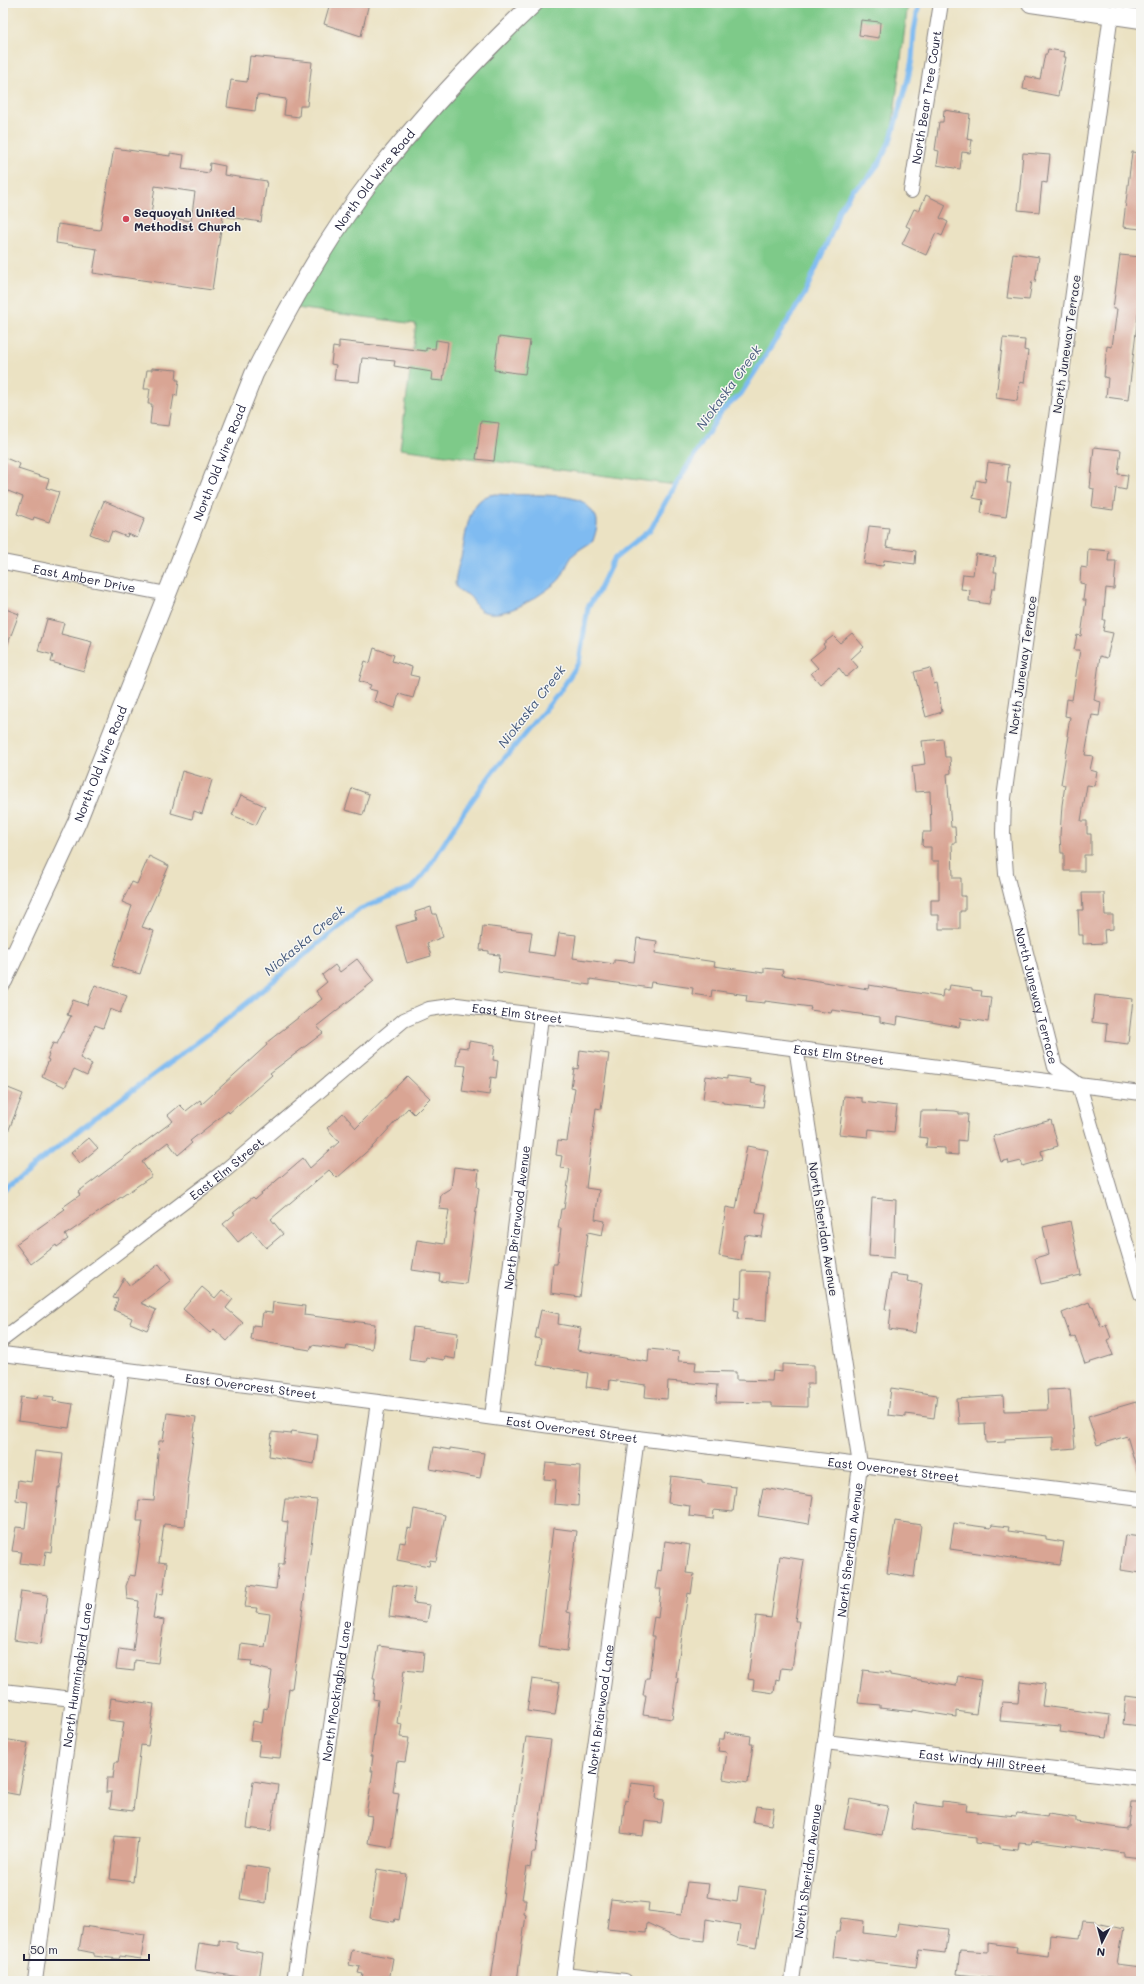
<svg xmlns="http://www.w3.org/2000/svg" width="1144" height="1984" font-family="Mali,sans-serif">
	<rect width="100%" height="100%" fill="#f6f6f2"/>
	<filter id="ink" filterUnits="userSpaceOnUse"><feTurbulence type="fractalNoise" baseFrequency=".025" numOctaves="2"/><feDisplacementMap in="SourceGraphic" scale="8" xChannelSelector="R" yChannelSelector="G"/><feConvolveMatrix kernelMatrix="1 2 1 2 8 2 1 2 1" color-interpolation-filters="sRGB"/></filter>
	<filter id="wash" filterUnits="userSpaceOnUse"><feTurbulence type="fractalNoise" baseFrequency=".012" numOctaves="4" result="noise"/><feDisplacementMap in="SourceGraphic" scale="16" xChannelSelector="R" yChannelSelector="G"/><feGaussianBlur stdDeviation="0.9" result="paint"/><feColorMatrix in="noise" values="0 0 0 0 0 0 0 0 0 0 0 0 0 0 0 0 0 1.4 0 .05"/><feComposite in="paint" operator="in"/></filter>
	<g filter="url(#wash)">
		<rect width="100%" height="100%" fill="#ebe2c3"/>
		<path fill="#7eca89" stroke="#507662" d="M534,3H908L891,138L880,162L874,171L844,201L839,210L834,227L804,295L741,394L721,412L676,485L400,449L416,324L289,307L372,179Z"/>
		<path fill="#7fbbf1" stroke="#506e96" d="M495,494C518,496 561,492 581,501C587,504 593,512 596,517C599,524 595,534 593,541C586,546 575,551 571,558C566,565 564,576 557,582C541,595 504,621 482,611C475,608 474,599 468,595C462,591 458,592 455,584C456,574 458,566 461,557C467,535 466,497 495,494Z"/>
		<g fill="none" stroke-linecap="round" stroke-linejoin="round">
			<path stroke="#7fbbf1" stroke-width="5" d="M3,1190L83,1127L218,1027L360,909L413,887L425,873L465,810L492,773L559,693L579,662L588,607L598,592L614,559L651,529L666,501L721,412L741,394L804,295L834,227L839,210L853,190L867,179L880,162L891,138L908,79L912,59L914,31L919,3"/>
		</g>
		<g id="blocks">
			<path fill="#d9a594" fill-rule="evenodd" d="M330,3H369L361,36L324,24Z
				M861,20L880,22L879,38L859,35Z
				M1048,49L1065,52L1064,57H1066L1058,96L1023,89L1025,76L1040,79L1045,54H1047Z
				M250,56L312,62L307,106H300L299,117L284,115L286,99L257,95L255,111L227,107L231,80L247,82Z
				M944,110L970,114L967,139L972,140L970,153L962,152L960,169L937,165L939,151L935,150L939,122H943Z
				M114,148L170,156V153L184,155L182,169L209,173L210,163L225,166L224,175L267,181L261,222L223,216L212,290L93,273L97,249L56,243L58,224L100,230ZM155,186L195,192L191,221L151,215Z
				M1132,152L1141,153V229L1123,227Z
				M1023,153L1050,155L1047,183L1042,182L1039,212L1018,210Z
				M926,195L946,205L940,218L948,222L942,236L936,233L926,255L902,244L910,228L906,226L914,209L919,211Z
				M1013,253L1039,257L1035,282L1032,281L1029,300L1007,298Z
				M1120,255L1141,257V290L1128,400L1106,397L1108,378L1104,377L1107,346L1112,347L1117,309H1113Z
				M499,337L530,341L525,374L494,370Z
				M1003,338L1025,340L1024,350L1028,351L1024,383L1020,382L1017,401L996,398Z
				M436,340L448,342L443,381L431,380L432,372L394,366L395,361L362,358L359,382L334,380L336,365L331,364L333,347L339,348V341L426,351V348L435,349Z
				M152,368L177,370L176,380H179L177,396L174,395L169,426L150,424L152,404H148L150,389H144L147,370H152Z
				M481,421L499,423L494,461L476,459Z
				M1094,447L1121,450L1118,474L1128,475L1126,490L1116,488L1113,510L1092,507L1094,489L1090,488Z
				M3,457L20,464L18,469L49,479L46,488L59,492L49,522L34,517L33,520L17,514L23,497L3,489Z
				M988,462L1009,465L1007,483H1011L1006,517L981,513L983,500L973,498L976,480L985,482Z
				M104,501L145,518L137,538L128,534L127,537L112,531L108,541L90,534Z
				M869,526L889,528L886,547L916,551L915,564L884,560L883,566L864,564Z
				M1088,549L1109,551L1108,561H1116L1114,589L1106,588L1103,620H1105L1103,631L1113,633L1107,658L1100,656L1094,700L1101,702L1099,716L1092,715L1085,755L1093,756L1090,770L1097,772L1094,786L1087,785L1081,821H1087V834H1091V855H1084V871H1064V853H1061L1060,835L1062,805L1065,785L1061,784L1069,736H1067L1070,717L1065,716L1067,699L1072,700L1080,650H1074L1077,635L1081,636L1086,600H1083L1085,584L1080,583L1081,567L1087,568Z
				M976,554L996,557L994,572H997L995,589H992L989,604L969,601L970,590L961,589L963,574L973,575Z
				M3,608L19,614L4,654L3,653Z
				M47,619L64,623L61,634L92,642L84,671L51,662L53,655L38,651Z
				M852,633L864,647L851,659L858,667L846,677L839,668L820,684L811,673L818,668L810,659L825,647L823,644L833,636L840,643Z
				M374,648L394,655L392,661L412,667L410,675L419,677L413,698L399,694L395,708L374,701L377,691L369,689L371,685L359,681L365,661L370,663Z
				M930,668L934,684L937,683L942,712L926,717L914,672Z
				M943,739L945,757H950L951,773L947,774L951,827H955L956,843H952L953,878H961V896H965V911H960V929H939V915H931V900H939V861H931V847H924L922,845L923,832H931L930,791L915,792L912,766L925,764L922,741Z
				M182,771L212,780L202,814L194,811L192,819L171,813Z
				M352,788L369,794L363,815L345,810Z
				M241,795L265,806L256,825L232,815Z
				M149,856L169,866L142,927L154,931L140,974L112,966L132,906L122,902L132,882L137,884Z
				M1082,893H1104L1105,915H1113V929L1104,930L1105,943L1083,944V935H1079L1078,910H1083Z
				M431,907L433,914H436L443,937L427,943L431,956L407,963L396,926L417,920L415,912Z
				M483,926L532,932L529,952L555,956L559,933L576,935L573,958L614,964V960L634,962L637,938L657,941L655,953L715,962L714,966L764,973V968L783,970L782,975L868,989L869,985L942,997L943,990H949L950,985L972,988V990L982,991L981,996L991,997L988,1022L961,1018L959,1027L898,1016L897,1025L880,1022V1017L832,1010L831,1013L810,1010L811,1007L765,1001V1003L746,1001L747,995L712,990L711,997L692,994L693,988L651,982L650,988L590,979V985L498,972L500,955L489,954V951L480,950Z
				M357,959L374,981L317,1026L323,1033L270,1073L272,1075L229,1113L228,1111L190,1141L192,1143L178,1155L168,1142L142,1162L152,1176L65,1235L68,1239L57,1247L56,1245L31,1264L16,1244L65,1209L63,1207L80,1195L78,1192L173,1121L168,1115L180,1105L186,1111L200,1100L202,1104L267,1045L266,1043L322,999L316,991L327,982L322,975L335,965L340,972Z
				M95,985L127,996L120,1013L110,1009L103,1028L95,1025L80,1058L92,1064L87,1075L74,1069L65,1087L42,1076L49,1060L47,1059L49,1055L48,1054L53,1043L57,1044L71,1016L67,1015L73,1000L87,1005Z
				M1095,995L1133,999L1128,1044L1105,1041L1107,1024L1092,1022Z
				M469,1041L495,1045L493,1060L498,1061L496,1078L491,1077L489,1095L462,1091L466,1066L456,1065L459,1047L468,1048Z
				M580,1050L609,1054L601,1109L596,1108L586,1188L599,1190L595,1219L605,1221L602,1235L588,1232L580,1297L551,1293L553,1264H557L561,1228H558L561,1209H564L570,1169L560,1168L562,1156L556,1155L558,1140L567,1141L575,1088L571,1087L574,1068L578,1069Z
				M407,1076L430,1098L414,1114L408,1108L373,1146L337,1178L329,1170L271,1219L283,1234L266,1248L252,1231L238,1242L223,1224L235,1214L233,1213L253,1197L255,1199L303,1158L310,1168L339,1142L327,1128L343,1113L356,1128Z
				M706,1076L727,1079V1076L751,1079L750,1083L766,1086L763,1107L723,1103V1102L703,1099Z
				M3,1086L23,1094L4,1142H3Z
				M844,1096L862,1098V1102L897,1106L894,1132L869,1129L868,1137L839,1134Z
				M937,1110L955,1111L959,1112V1114H968L966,1141L958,1140V1155L945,1154V1148L926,1147L927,1138L919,1137L921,1111H937Z
				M1051,1120L1058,1146L1041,1151L1043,1160L1023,1166L1021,1161L1009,1164L1008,1160L1001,1162L993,1136Z
				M89,1138L98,1148L80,1163L71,1153Z
				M747,1146L768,1150L756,1212L766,1213L762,1237L745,1235L741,1260L719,1256L726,1207L736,1209Z
				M454,1167L479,1170L477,1187L479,1188L466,1284L439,1281L440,1274L412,1270L417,1240L444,1244L449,1210L439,1209L441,1194L451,1188Z
				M872,1198L896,1200L894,1258L869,1256Z
				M1070,1221L1081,1275L1041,1284L1035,1258L1049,1254L1043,1227Z
				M159,1264L171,1280L141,1303L156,1310L147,1330L130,1323L132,1318L114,1310L118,1299L113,1298L124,1278L130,1286Z
				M742,1271L768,1272L766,1321L738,1319L739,1311L734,1310L735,1297L741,1298Z
				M891,1274L908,1276L907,1281L922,1284L915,1333L889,1329L891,1310L885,1309Z
				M202,1287L215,1298L222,1290L233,1299L226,1308L243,1323L227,1341L214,1329L210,1333L183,1309Z
				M273,1302L305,1306L304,1315L375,1324L372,1349L347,1345L346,1350L312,1345L310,1350L251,1340L253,1325L261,1326L263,1312L272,1313Z
				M1089,1302L1091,1307L1093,1306L1101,1327L1106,1324L1111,1338L1107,1340L1113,1355L1085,1364L1075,1336L1071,1338L1062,1313Z
				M541,1310L559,1314L558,1324L581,1328L577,1350L648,1362L649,1349L679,1352L678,1361L696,1362L695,1371L736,1372V1380L772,1381L773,1371L782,1372V1364L814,1365V1384H807V1407L772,1406V1403L716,1402L717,1385L668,1381L667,1399L645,1397L646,1385L610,1380L609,1390L586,1387L588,1373L537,1365L541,1339L535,1338Z
				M413,1327L458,1333L455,1359L445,1357L444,1360L426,1357L425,1362L409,1360Z
				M891,1388L937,1395L934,1418L906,1414V1417L888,1415Z
				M1070,1389L1075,1448L1053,1450V1437L1005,1439V1442L986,1443L985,1423L959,1424L957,1399L1003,1396L1004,1411L1048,1410L1047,1390Z
				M38,1395L54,1397L53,1401L73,1404L69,1428L18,1421L21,1397L37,1399Z
				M1136,1402L1141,1419V1472L1138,1473L1127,1436L1097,1445L1088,1416Z
				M167,1413L196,1417L187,1482L189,1483L185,1526L164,1524L159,1562L167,1563L163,1594L157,1593L153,1618L164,1620L158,1663L135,1660L134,1671L116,1669L119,1649L133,1651L139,1601L127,1599L126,1586L130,1575L135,1576L143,1521H137L139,1500L154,1501L159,1441H163Z
				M292,1431L318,1435L314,1464L269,1456L272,1432L291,1434Z
				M434,1447L450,1450V1448L484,1453L480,1478L430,1469Z
				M35,1451L63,1454L61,1470H62L60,1488H58L51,1552L46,1551L44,1566L20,1563L22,1552L12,1551L16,1527L25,1528L28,1502L16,1500L18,1480L31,1482Z
				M546,1463L580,1466L578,1506L554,1504L556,1480L544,1479Z
				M671,1476L702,1480V1483L736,1487L733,1512L714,1510L713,1519L689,1516L690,1506L668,1503Z
				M763,1488L813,1496L809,1524L758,1516Z
				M294,1498L317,1500L292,1689L289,1688L280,1758L258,1756L260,1741L250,1740L253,1721L262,1723L264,1708L267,1709L272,1671L251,1666L252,1661L239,1660L241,1644L265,1647L270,1614L256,1612L257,1608L245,1607L248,1585L276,1589L279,1564H284L288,1522L282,1521L285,1499H294Z
				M414,1509L445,1515L436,1561L430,1560L429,1566L397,1560L400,1542L405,1543L408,1528L411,1529Z
				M895,1521L921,1525L914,1577L887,1573Z
				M954,1523L991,1528L992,1525L1009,1527L1008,1531L1046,1536V1539L1064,1542L1060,1565L950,1549Z
				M553,1528L577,1531L567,1612L571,1613L567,1651L539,1647Z
				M1125,1535L1141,1537V1573L1120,1570Z
				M665,1541L690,1545L686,1573L694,1574L691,1594L688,1593L676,1677L678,1678L672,1719L643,1715L646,1695H643L646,1678H649L653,1650L654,1636H651L654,1617L658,1618L661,1589H655L658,1570L661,1571Z
				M780,1556L804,1560L795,1621H799L792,1669L781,1668L779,1680L776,1679L774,1693L753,1690L754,1680L748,1679L756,1616L771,1618Z
				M393,1585L415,1588L413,1603L430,1605L427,1622L389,1617Z
				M21,1591L48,1595L41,1644L14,1640Z
				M379,1646L424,1652L422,1672L404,1670L397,1723L402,1724L400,1737L409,1738L405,1762L397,1761L393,1792L399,1793L391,1847L368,1843L372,1816L366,1815L373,1771H371L373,1756H371L378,1700L373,1699L375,1678H373Z
				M863,1670L890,1673V1675L956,1686L958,1676L981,1680L976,1714L956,1711V1717L913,1710V1712L880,1708V1705L858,1703Z
				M532,1679L560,1683L555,1715L527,1711Z
				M1020,1681L1045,1684L1042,1706L1110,1715L1107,1738L1060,1732L1061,1726L1000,1721L1002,1702L1018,1703Z
				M1126,1696L1141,1698V1726L1123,1724Z
				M111,1698L154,1704L148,1746L141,1745L133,1811L110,1808L112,1792H106L107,1778H113L115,1762H118L124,1722L108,1720Z
				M725,1732L751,1736L750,1744H753L748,1783L723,1779L727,1752L718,1751L720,1739H724Z
				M526,1737L551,1740L535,1853H532L530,1868L527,1867L522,1899H526L524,1914L526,1915L517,1981H491Z
				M3,1739L28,1743L19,1795L3,1792Z
				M253,1781L278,1785L271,1831L247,1828Z
				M631,1783L657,1786L656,1799L664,1800L661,1823L645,1821L643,1836L621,1833L625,1800L627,1801L629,1795Z
				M850,1799L888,1806L882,1835L844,1828Z
				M942,1801L967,1804L966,1811L1016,1816L1017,1813L1047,1817L1048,1814L1076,1818V1822L1127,1829V1827H1129L1132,1802H1141V1858L1124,1856V1853L1032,1841L1031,1844L1019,1843L1018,1850L1000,1848V1846L976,1843V1837L912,1829L915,1803L942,1807Z
				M756,1806L774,1808L771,1825L753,1822Z
				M115,1836L138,1838L133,1882L110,1879Z
				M245,1865L269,1869L266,1903L240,1899Z
				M377,1869L406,1874L399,1920L395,1919L394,1922L370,1918Z
				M687,1882L709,1884L707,1897L737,1902L739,1886L766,1890L756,1948L737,1944L740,1925L706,1919L704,1941L679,1938L647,1923L646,1933L607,1929L611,1899L649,1903L648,1911L681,1915Z
				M841,1918L864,1921L863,1933L896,1937L898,1923L948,1929L945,1953L919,1950L916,1967L833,1957L836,1932H839Z
				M1083,1920L1096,1921V1923L1123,1929L1117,1964L1141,1967V1981H1020L957,1974L960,1950L988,1952V1943L1017,1947L1016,1952L1048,1956L1050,1935L1080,1938Z
				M83,1926L145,1935L141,1959L120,1956L119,1959L94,1956V1953L79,1950Z
				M219,1940L237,1943V1949L263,1953L259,1980L195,1970L199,1943L219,1946Z
				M352,1950L393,1958L389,1981H361L363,1974L358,1973L360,1967L349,1965Z"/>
		</g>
	</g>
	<g filter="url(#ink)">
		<use href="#blocks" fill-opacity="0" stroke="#86827f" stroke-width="1"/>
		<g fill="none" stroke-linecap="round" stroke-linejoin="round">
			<defs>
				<g id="minor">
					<path id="s1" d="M1111,14L1004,798L1003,833L1006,874L1055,1067L1079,1085L1141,1294"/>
					<path id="s2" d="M911,191L941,3"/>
					<path id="s3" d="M3,562L167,594"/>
					<path d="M3,954L15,955"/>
					<path id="s4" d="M3,1339L222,1173L404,1020L429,1009L457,1005L1141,1093"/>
					<path id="s5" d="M3,1354L378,1402L637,1438L1141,1499"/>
					<path id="s6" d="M492,1417L541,1017"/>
					<path d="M3,1691L73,1699"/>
					<path id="s7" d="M825,1742L1141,1779"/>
					<path d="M564,1974L625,1981"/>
					<path id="s8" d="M35,1981L73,1699L122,1370"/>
					<path id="s9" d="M294,1981L378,1402"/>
					<path id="s10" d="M563,1981L637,1438"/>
					<path id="s11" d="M792,1981L825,1742L860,1465L796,1047"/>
				</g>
				<g id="tertiary">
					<path d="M1031,3L1141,19"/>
					<path id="s12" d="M3,981L77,822L254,374C289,306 326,239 373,178C422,116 477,57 534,3"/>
				</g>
			</defs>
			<use href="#minor" stroke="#86827f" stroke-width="16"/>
			<use href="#tertiary" stroke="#86827f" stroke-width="20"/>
			<use href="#minor" stroke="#fff" stroke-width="14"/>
			<use href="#tertiary" stroke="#fff" stroke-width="18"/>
		</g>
	</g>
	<circle fill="#d1495b" stroke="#f6f6f2" stroke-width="1.5" cx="126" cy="219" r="4"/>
	<g text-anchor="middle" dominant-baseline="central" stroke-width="3" stroke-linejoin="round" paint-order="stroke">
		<g font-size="12" fill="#22223b" stroke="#f6f6f2">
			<text stroke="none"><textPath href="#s2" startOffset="95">North Bear Tree Court</textPath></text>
			<text stroke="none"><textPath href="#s12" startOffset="886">North Old Wire Road</textPath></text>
			<text transform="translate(1066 344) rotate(-82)">North Juneway Terrace</text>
			<text stroke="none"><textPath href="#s12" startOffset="562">North Old Wire Road</textPath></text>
			<text stroke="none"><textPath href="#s3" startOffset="83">East Amber Drive</textPath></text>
			<text transform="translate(1022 665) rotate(-82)">North Juneway Terrace</text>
			<text stroke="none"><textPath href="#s12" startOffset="238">North Old Wire Road</textPath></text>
			<text stroke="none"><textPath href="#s1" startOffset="993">North Juneway Terrace</textPath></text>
			<text stroke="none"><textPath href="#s4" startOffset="629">East Elm Street</textPath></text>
			<text stroke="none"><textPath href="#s4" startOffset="953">East Elm Street</textPath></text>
			<text stroke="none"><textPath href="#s4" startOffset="281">East Elm Street</textPath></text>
			<text stroke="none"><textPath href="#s6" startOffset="201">North Briarwood Avenue</textPath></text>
			<text transform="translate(824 1229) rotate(81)">North Sheridan Avenue</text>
			<text stroke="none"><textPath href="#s5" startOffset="250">East Overcrest Street</textPath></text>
			<text stroke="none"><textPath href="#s5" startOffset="574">East Overcrest Street</textPath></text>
			<text stroke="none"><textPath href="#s5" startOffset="898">East Overcrest Street</textPath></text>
			<text stroke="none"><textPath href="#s11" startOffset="435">North Sheridan Avenue</textPath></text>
			<text stroke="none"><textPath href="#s8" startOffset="309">North Hummingbird Lane</textPath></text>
			<text stroke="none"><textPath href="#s9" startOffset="293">North Mockingbird Lane</textPath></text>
			<text stroke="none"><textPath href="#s10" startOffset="274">North Briarwood Lane</textPath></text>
			<text stroke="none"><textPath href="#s7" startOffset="159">East Windy Hill Street</textPath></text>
			<text stroke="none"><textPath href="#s11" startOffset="111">North Sheridan Avenue</textPath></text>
		</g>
		<g font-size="12" font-weight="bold" fill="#22223b" stroke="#f6f6f2" text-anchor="start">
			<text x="134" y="212">Sequoyah United<tspan x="134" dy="14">Methodist Church</tspan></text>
		</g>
		<g font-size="13" font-style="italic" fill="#43587b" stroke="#f6f6f2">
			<text transform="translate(728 387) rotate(-54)">Niokaska Creek</text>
			<text transform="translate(531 706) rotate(-52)">Niokaska Creek</text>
			<text transform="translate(304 940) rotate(-40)">Niokaska Creek</text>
		</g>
	</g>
	<rect width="1144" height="1984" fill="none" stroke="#f6f6f2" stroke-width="16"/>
	<g transform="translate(1102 1942) rotate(186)" stroke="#f6f6f2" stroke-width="3" paint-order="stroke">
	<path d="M0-3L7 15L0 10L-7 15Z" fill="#22223b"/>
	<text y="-6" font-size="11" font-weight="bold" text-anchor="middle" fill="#22223b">N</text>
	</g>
	<path d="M24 1954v6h125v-6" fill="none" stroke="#22223b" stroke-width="2"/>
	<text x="30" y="1954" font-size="12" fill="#22223b" stroke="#f6f6f2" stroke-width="3" paint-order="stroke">50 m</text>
</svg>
